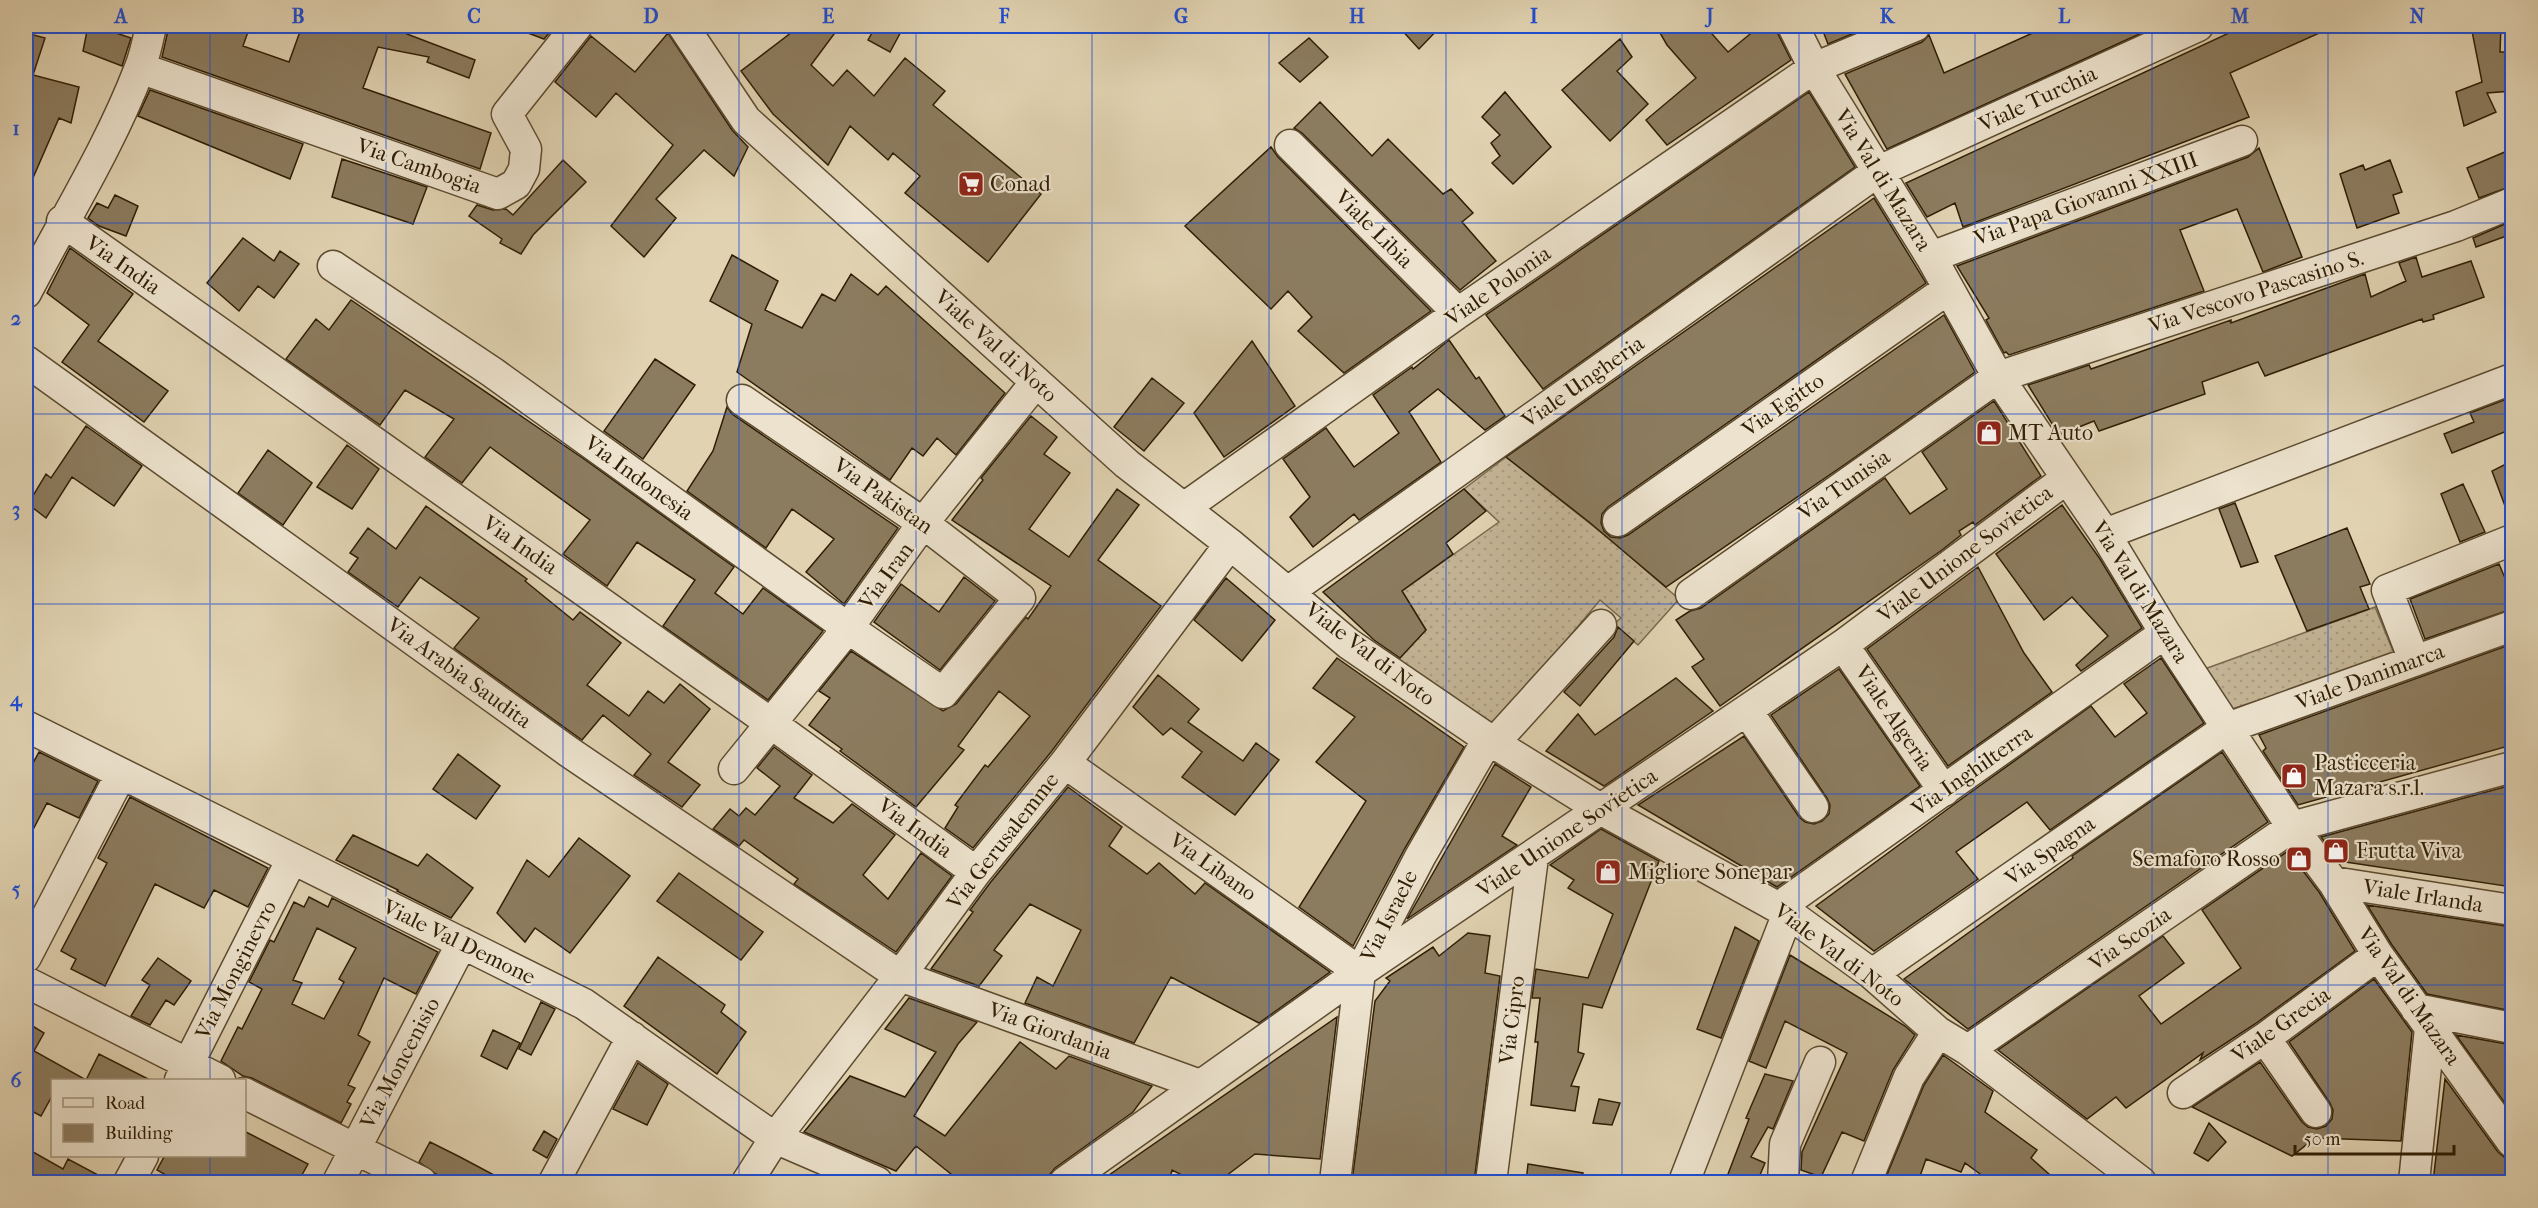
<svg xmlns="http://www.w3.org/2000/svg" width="2538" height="1208" font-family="'IM FELL French Canon',serif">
	<defs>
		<pattern id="grass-dots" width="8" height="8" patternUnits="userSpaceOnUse" patternTransform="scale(1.5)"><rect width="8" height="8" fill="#c3b495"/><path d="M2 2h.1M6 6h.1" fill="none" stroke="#a89a7f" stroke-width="1.8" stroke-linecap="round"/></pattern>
	</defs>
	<rect width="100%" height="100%" fill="#e1d3b2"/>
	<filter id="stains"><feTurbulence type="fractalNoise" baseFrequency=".00333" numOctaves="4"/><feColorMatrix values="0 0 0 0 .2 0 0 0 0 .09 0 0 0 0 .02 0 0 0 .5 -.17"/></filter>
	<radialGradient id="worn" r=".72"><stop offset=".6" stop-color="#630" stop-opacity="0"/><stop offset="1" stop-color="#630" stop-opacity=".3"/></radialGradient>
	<path fill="url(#grass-dots)" stroke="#79694d" stroke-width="1.5" d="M1506,457L1612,541L1679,599L1638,645L1614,624L1621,618L1600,600L1564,643L1571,650L1497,730L1396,661L1426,630L1402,591L1499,522L1464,489Z
		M2375,607L2395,656L2229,710L2202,670Z"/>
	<path fill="#8c7c5f" stroke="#2f1e05" stroke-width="1.5" fill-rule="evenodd" d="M88,26H95L131,38L122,66L83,51Z
		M169,26H250L243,46L289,62L302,26H410L407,34L475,60L469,78L427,62L429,57L378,47L363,88L491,133L480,169L162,57Z
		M512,26H555L544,39L512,27Z
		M800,26H840L811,65L833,86L847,70L874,96L905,58L945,91L933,105L1041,194L988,262L905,193L920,176L893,153L888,160L850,126L828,165L773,114L741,71Z
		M876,26H904L890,52L868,40Z
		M1398,26H1441L1419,49Z
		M1656,26H1705L1728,52L1760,26H1774L1791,60L1667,145L1646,120L1696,78L1667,45Z
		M1821,26H1871L1828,44Z
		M2048,26H2157L1887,149L1845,74L1922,42L1929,35L1944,73Z
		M2244,26H2335L2230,73L2249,117L1963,227L1955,203L1927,217L1906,183Z
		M2471,26H2501L2500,52H2512V91L2487,93L2496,112L2464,126L2456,92L2482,82Z
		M26,33L45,38L33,75L79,87L71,123L59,118L26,194Z
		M668,33L732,130L748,147L734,176L704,150L656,199L676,218L644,257L611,226L673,145L616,93L596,117L555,82L591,36L635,72Z
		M1309,38L1328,57L1300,82L1279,63Z
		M1620,39L1632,57L1617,71L1648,104L1610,141L1562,90Z
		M150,90L303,144L290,179L138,116Z
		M1505,92L1551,147L1513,184L1492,163L1500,156L1491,143L1500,135L1482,117Z
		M1809,92L1855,167L1543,389L1486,315Z
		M1320,102L1372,156L1388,139L1443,194L1451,189L1473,213L1462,222L1496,261L1460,290L1302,133L1294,128Z
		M1271,147L1278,157L1431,311L1344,373L1298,331L1312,317L1288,291L1271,309L1185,226Z
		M2259,148L2302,257L2263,272L2237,209L2180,230L2204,291L2009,355L2006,352L2004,353L1986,320L1989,318L1957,266L2248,157Z
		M2512,149V186L2479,198L2467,168Z
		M342,159L427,187L413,224L332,197Z
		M563,160L586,182L533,235L521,254L500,243L502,239L469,216L477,205L493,210L506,209L513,215Z
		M2390,160L2402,192L2393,195L2399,213L2357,228L2340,174L2363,165L2365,170Z
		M115,195L138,206L126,236L99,226L88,218L97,203L108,208Z
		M1874,198L1926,283L1608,507L1602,514L1601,523L1604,531L1611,537L1620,538L1628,535L1944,315L1975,372L1847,463L1666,587L1589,522L1506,457Z
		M2512,221V234L2476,247L2473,238Z
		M243,238L274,261L280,251L299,264L274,298L258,286L239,311L207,283Z
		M70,248L133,294L98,341L168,391L144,422L62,362L89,325L47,293Z
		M732,255L778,281L765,310L802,328L822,294L835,301L851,274L878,295L886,286L1005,393L956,455L937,438L923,456L912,448L890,480L737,372L752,324L710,301Z
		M2416,257L2422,277L2471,261L2484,297L2433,315L2434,319L2423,322L2422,319L2265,376L2258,362L2202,382L2205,394L2099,431L2094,421L2059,435L2028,385L2089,365L2091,369L2231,320V323L2365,274L2371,297L2406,281L2399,263Z
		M351,300L584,459L734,567L715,593L743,614L763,588L823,631L768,700L663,626L695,580L637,542L607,586L563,554L590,520L490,447L462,483L425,457L454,419L405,390L380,425L286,359L316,319L329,330Z
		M1449,340L1476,379L1479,377L1505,416L1485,430L1438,389L1409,412L1441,462L1359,520L1354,514L1313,547L1290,517L1310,497L1283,459L1326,428L1354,467L1399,433L1373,395L1412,367L1413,369Z
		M1252,341L1295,406L1224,457L1194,413Z
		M655,359L695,385L643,459L604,431Z
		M1152,378L1184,403L1144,451L1114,427Z
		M2512,397V429L2452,453L2444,434L2474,422L2470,413Z
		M1994,401L2041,476L1975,525L1973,522L1959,531L1961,535L1942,550L1720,706L1692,667L1704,659L1676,620L1690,611L1701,608L1885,478L1910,514L1947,489L1922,452Z
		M727,407L732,414L898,528L844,604L806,572L834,539L792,509L766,548L687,491L713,451Z
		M1031,416L1057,437L1044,454L1070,473L1029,529L1069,557L1117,489L1139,505L1098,560L1161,606L1051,752L973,848L945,828L958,807L955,805L985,765L988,767L1030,716L999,691L958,746L964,750L916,807L840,751L842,749L809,725L830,698L819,691L851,651L943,711L956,704L1026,617L1028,619L1051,586L952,520L983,480L981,478Z
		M86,426L142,466L114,506L72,477L46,518L28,504L46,474L51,478Z
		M347,445L379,469L352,509L317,487Z
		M268,450L312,483L283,525L238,493Z
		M2512,461V522H2511L2492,471Z
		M2463,484L2485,532L2460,542L2441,494Z
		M1464,489L1486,511L1446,543L1453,554L1402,591L1426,630L1400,658L1374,640L1323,592Z
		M2235,503L2258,562L2241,567L2219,509Z
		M2062,505L2100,559L2142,628L2081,671L2076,665L2108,636L2072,597L2044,620L1996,554Z
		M426,506L527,579L525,581L573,620L580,612L621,643L587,685L629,716L648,691L664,703L680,684L710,709L668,762L700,785L682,807L634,775L651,754L603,715L582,740L454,648L479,618L420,577L398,607L348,572L358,558L350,553L368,528L396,549Z
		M2347,528L2370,584L2360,587L2369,609L2307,631L2275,556Z
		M2499,564L2505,578L2512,575V609L2425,639L2410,599Z
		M1978,567L2024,653L2052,692L1948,766L1867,649Z
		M964,577L995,601L940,670L874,622L901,584L939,612Z
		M1226,578L1275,620L1242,661L1194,620Z
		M1618,627L1634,641L1580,706L1564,692L1614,637Z
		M2512,644V745L2298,805L2263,751L2266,748L2259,735Z
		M1337,658L1464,747L1405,848L1353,946L1299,907L1366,801L1316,762L1355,717L1313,688Z
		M2161,658L2204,723L2050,830L2027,802L1956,852L1978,879L1874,951L1816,906L1960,800L2091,706L2115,737L2147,713L2124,684Z
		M1839,669L1920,786L1777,887L1638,805L1744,736L1799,817L1805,822L1814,824L1822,821L1829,814L1830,805L1827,798L1771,715Z
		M1158,675L1199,709L1188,722L1243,761L1256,743L1279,760L1235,815L1182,777L1202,752L1171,728L1163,735L1133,707Z
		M1676,678L1713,711L1604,786L1546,751L1578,714L1595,735Z
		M774,747L812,775L794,798L833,823L852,804L895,835L863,875L888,899L921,853L952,876L896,952L794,884L798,879L744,840L739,846L713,829L730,809L739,816L746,808L755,815L780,786L757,768Z
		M39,752L98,781L79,818L47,803L26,843V766L32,765Z
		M2222,752L2268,822L1968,1029L1904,979L2073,858L2072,856Z
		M458,754L500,786L476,819L433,789Z
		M1495,764L1531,787L1502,836L1517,845L1407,919Z
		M2512,785V887L2339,861L2321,837Z
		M1068,787L1122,827L1109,846L1147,874L1159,863L1195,894L1205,883L1330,972L1259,1023L1171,977L1134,1043L1025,1003L1037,977L1053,986L1081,930L1030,904L994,950L1002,956L979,986L931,969L973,912L970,910L990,883Z
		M130,797L268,868L248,907L214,890L204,908L155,884L105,986L71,969L76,959L61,951L107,863L98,858Z
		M1601,829L1659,861L1602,1008L1583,1004L1578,1052L1584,1054L1571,1086L1579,1087L1575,1111L1531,1105L1538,1042H1535L1540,998H1532L1536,969L1588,978L1613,914L1568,888L1574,880L1550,865Z
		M353,835L418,866L427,854L473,888L451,918L397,891L398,890L336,860Z
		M579,838L630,876L570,953L535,928L525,942L497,913L527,860L549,877Z
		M2288,851L2319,892L2355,951L2255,1024L2200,1060L2203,1053L2126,1108L2116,1097L2087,1119L1998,1050L2163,936L2184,963L2139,996L2161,1024L2241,968L2202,910Z
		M679,873L763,932L741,960L657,901Z
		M309,897L328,907L332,898L438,952L416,994L384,978L358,1035L370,1042L348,1085L355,1088L347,1102L351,1104L341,1123L252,1078L243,1076L221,1061L238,1027L242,1029L262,989L249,982L270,940L274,942L294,902L304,907ZM317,928L356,948L339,979L344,982L324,1019L292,1004L302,983L293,980Z
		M2367,905L2512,927V1011L2427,994L2392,945Z
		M1735,927L1759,941L1721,1038L1697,1029Z
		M1468,933L1490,936L1485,973L1500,976L1474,1182H1352L1375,1001L1390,981L1386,978L1433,947L1439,956Z
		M1790,955L1905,1026L1915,1035L1893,1070L1864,1141L1842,1132L1821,1177L1801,1170L1802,1152L1847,1053L1785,1021L1766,1068L1749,1061Z
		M658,957L725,1005L721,1012L746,1032L717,1074L624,1006Z
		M158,958L191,981L174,1005L166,1000L150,1025L131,1016L150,985L142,980Z
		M2374,979L2412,1032L2401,1141L2315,1138L2292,1156L2192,1107L2260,1062L2302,1122L2308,1127L2317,1129L2326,1126L2332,1119L2333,1110L2330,1103L2289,1042Z
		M909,998L977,1022L958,1044L914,1116L945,1136L1020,1042L1056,1069L1069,1056L1152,1086L1133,1112L1055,1168L1050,1174L1048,1182H961L916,1146L896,1171L804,1132L850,1076L905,1097L936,1052L885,1029Z
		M541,1002L555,1009L531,1055L519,1049Z
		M1337,1017L1320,1159L1255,1154L1218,1182H1196L1172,1170L1169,1182H1099Z
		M26,1022L44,1033L34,1051L86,1080L99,1054L150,1080H52V1096L41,1116L26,1108Z
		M493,1030L520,1043L507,1069L481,1056Z
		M2456,1035L2512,1045V1113Z
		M1943,1055L1993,1091L1985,1112L2037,1150L2031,1158L2058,1182H1991L1965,1163L1961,1172L1926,1159L1918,1182H1884L1924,1085Z
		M638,1063L668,1084L647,1125L613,1109Z
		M1765,1074L1793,1081L1773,1129L1768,1127L1751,1157L1765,1163L1757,1182H1725L1749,1119L1746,1118Z
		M2445,1079L2498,1152L2504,1157L2512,1159V1182H2433Z
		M1599,1099L1620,1103L1612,1125L1593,1123Z
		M2209,1123L2226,1142L2208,1161L2194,1153Z
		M244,1131L308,1164L298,1182H171L166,1175L157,1170L165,1155H244Z
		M544,1131L557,1139L547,1158L533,1150Z
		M430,1142L460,1157L507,1182H453L436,1174L419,1162Z
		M26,1148L63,1169L68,1159L111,1182H32L26,1179Z
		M1528,1164L1583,1173L1582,1182H1526Z"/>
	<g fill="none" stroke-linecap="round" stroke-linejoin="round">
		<defs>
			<path id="minor" d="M683,26L746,120L1127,464L1230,544L1349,644L1494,743L1602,810L1788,913L1872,974L1938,1032L1968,1050L2141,1182
				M1793,26L1814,68L1931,257L1998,377L2105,534L2165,633L2292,827L2333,882L2378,955L2512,1142
				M140,68L498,194L516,184L524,169L526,149L507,114L577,26
				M1290,145L1458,313
				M62,221L772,724L976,872
				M1931,257L2242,141
				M333,266L492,372L848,628L943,693L1020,598L923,523L742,400
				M26,293C64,219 109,148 139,70C145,56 148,40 151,26
				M26,361L569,752L900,976L1200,1085
				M1184,508L1458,313L1814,68L1915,26
				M1618,521L1948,289
				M2105,534L2512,379
				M1288,592L1877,172L2198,26
				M1691,594L1998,377L2456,226L2512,203
				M1843,645L1944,791
				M2414,660L2387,590L2512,540
				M1747,711L1813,807
				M26,726L584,1004L775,1138L877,1182
				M1494,743L1601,625
				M1065,763L1360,972
				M734,769L848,628L923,523L1036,382
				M2333,882L2512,910
				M1779,907L2165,633
				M26,957L121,774
				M1872,974L2227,728L2512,626
				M26,982L220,1080
				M2416,1009L2512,1028
				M2265,1038L2316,1112
				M1968,1050L2292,827L2512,767
				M180,1080L292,859
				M244,1093L421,1182
				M2183,1093L2265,1038L2378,955
				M129,1182L143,1156
				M338,1182L462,943
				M554,1182L632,1037
				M747,1182L775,1138L900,976L976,872L1065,763L1230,544
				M1065,1182L1360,972L1843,645L2066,479
				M1335,1182L1360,972L1420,857L1488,739
				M1491,1182L1533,857
				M1684,1182L1788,913
				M1783,1182L1785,1144L1820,1062
				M1866,1182L1909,1077L1938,1032
				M2414,1182L2430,1028"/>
		</defs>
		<use href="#minor" stroke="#5c4b30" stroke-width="33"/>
		<use href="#minor" stroke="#ece2cd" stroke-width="30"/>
	</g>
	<path fill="none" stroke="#1d4ed8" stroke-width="1.5" stroke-opacity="0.55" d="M210,26V1080M386,26V1182M563,26V1182M739,26V1182M916,26V1182M1092,26V1182M1269,26V1182M1446,26V1182M1622,26V1182M1799,26V1182M1975,26V1182M2152,26V1182M2328,26V1182M26,223H2512M26,414H2512M26,604H2512M26,794H2512M26,985H2512M210,1156V1182"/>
	<defs>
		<symbol id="supermarket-square" viewBox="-11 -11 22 22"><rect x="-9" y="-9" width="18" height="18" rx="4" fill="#8f2418" stroke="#ece2cd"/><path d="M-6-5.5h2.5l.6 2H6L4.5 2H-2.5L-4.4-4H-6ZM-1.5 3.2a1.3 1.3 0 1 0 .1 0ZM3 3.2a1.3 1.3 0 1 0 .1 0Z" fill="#fff"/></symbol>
		<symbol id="shop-square" viewBox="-11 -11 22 22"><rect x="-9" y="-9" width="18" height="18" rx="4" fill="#8f2418" stroke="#ece2cd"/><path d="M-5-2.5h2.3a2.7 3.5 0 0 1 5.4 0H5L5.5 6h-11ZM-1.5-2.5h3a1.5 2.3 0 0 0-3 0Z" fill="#fff"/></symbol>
	</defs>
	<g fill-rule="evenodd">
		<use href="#supermarket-square" x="956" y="169" width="30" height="30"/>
		<use href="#shop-square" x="1974" y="418" width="30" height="30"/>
		<use href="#shop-square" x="2279" y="761" width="30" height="30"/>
		<use href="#shop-square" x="2321" y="836" width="30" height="30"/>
		<use href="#shop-square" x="2284" y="844" width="30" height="30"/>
		<use href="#shop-square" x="1593" y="857" width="30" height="30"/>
	</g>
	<g text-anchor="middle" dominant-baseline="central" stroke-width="4.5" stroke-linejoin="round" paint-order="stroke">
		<g font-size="22" fill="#2f1e05" stroke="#ece2cd">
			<text transform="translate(2038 99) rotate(-25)">Viale Turchia</text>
			<text transform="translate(419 166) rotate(19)">Via Cambogia</text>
			<text transform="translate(1883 180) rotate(58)">Via Val di Mazara</text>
			<text transform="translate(2086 199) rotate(-20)">Via Papa Giovanni XXIII</text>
			<text transform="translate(1374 229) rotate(45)">Viale Libia</text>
			<text transform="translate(123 265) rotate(35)">Via India</text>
			<text transform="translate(1498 286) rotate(-35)">Viale Polonia</text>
			<text transform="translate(2256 292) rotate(-18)">Via Vescovo Pascasino S.</text>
			<text transform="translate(996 346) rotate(42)">Viale Val di Noto</text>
			<text transform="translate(1583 382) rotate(-35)">Viale Ungheria</text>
			<text transform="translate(1783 405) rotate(-35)">Via Egitto</text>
			<text transform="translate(639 478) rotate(36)">Via Indonesia</text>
			<text transform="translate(1844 485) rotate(-35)">Via Tunisia</text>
			<text transform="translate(883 496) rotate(35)">Via Pakistan</text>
			<text transform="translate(520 545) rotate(35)">Via India</text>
			<text transform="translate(1965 554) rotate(-37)">Viale Unione Sovietica</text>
			<text transform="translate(886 576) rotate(-54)">Via Iran</text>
			<text transform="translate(2140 592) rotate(58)">Via Val di Mazara</text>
			<text transform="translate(1370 654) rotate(37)">Viale Val di Noto</text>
			<text transform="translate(459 673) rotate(36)">Via Arabia Saudita</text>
			<text transform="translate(2370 677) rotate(-20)">Viale Danimarca</text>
			<text transform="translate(1894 718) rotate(56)">Viale Algeria</text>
			<text transform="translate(1972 771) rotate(-35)">Via Inghilterra</text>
			<text transform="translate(915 828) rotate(36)">Via India</text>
			<text transform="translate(1567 833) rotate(-34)">Viale Unione Sovietica</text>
			<text transform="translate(1003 841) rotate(-52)">Via Gerusalemme</text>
			<text transform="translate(2050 851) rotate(-35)">Via Spagna</text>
			<text transform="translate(1213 867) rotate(35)">Via Libano</text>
			<text transform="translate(2423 896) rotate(9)">Viale Irlanda</text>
			<text transform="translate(1389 916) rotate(-63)">Via Israele</text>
			<text transform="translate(2130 939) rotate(-35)">Via Scozia</text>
			<text transform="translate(459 942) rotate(26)">Viale Val Demone</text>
			<text transform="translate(1839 955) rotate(37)">Viale Val di Noto</text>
			<text transform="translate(236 970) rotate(-63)">Via Monginevro</text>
			<text transform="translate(2409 996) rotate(55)">Via Val di Mazara</text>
			<text transform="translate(1512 1020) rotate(-83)">Via Cipro</text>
			<text transform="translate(2281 1025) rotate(-35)">Viale Grecia</text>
			<text transform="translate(1050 1031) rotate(20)">Via Giordania</text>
			<text transform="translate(400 1063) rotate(-62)">Via Moncenisio</text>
		</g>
		<g font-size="22" fill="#2f1e05" stroke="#ece2cd" text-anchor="start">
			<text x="990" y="184">Conad</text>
			<text x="2008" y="433">MT Auto</text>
			<text x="2314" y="763">Pasticceria<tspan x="2314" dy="25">Mazara s.r.l.</tspan></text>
			<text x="2356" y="851">Frutta Viva</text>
			<text x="2280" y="859" text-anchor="end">Semaforo Rosso</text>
			<text x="1628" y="872">Migliore Sonepar</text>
		</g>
	</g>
	<rect width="2538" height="1208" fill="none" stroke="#e1d3b2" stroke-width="66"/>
	<rect x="51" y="1079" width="195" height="78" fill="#ece2cd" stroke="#a0947d" stroke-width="1.5"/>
	<rect x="63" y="1098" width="30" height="9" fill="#ece2cd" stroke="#a0947d" stroke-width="1.5"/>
	<text x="105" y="1109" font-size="18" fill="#2f1e05">Road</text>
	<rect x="63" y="1124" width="30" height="18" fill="#8c7c5f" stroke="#a0947d" stroke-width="1.5"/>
	<text x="105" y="1139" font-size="18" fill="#2f1e05">Building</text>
	<path d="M2295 1145v9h159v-9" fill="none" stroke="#2f1e05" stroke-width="3"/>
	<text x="2304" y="1145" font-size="18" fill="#2f1e05" stroke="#ece2cd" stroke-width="4.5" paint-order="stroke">50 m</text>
	<rect x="33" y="33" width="2472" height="1142" fill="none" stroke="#1d4ed8" stroke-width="2"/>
	<g font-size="20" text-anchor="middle" font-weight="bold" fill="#1d4ed8">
		<text x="121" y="23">A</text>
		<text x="298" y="23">B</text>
		<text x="474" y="23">C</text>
		<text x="651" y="23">D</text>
		<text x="828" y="23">E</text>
		<text x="1004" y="23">F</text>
		<text x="1181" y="23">G</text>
		<text x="1357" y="23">H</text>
		<text x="1534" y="23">I</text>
		<text x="1710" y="23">J</text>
		<text x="1887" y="23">K</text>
		<text x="2064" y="23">L</text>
		<text x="2240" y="23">M</text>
		<text x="2417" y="23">N</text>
		<text x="16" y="135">1</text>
		<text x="16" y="325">2</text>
		<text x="16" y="516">3</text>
		<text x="16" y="706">4</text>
		<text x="16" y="896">5</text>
		<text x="16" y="1087">6</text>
	</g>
	<rect width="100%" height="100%" filter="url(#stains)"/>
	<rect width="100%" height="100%" fill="url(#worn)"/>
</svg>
